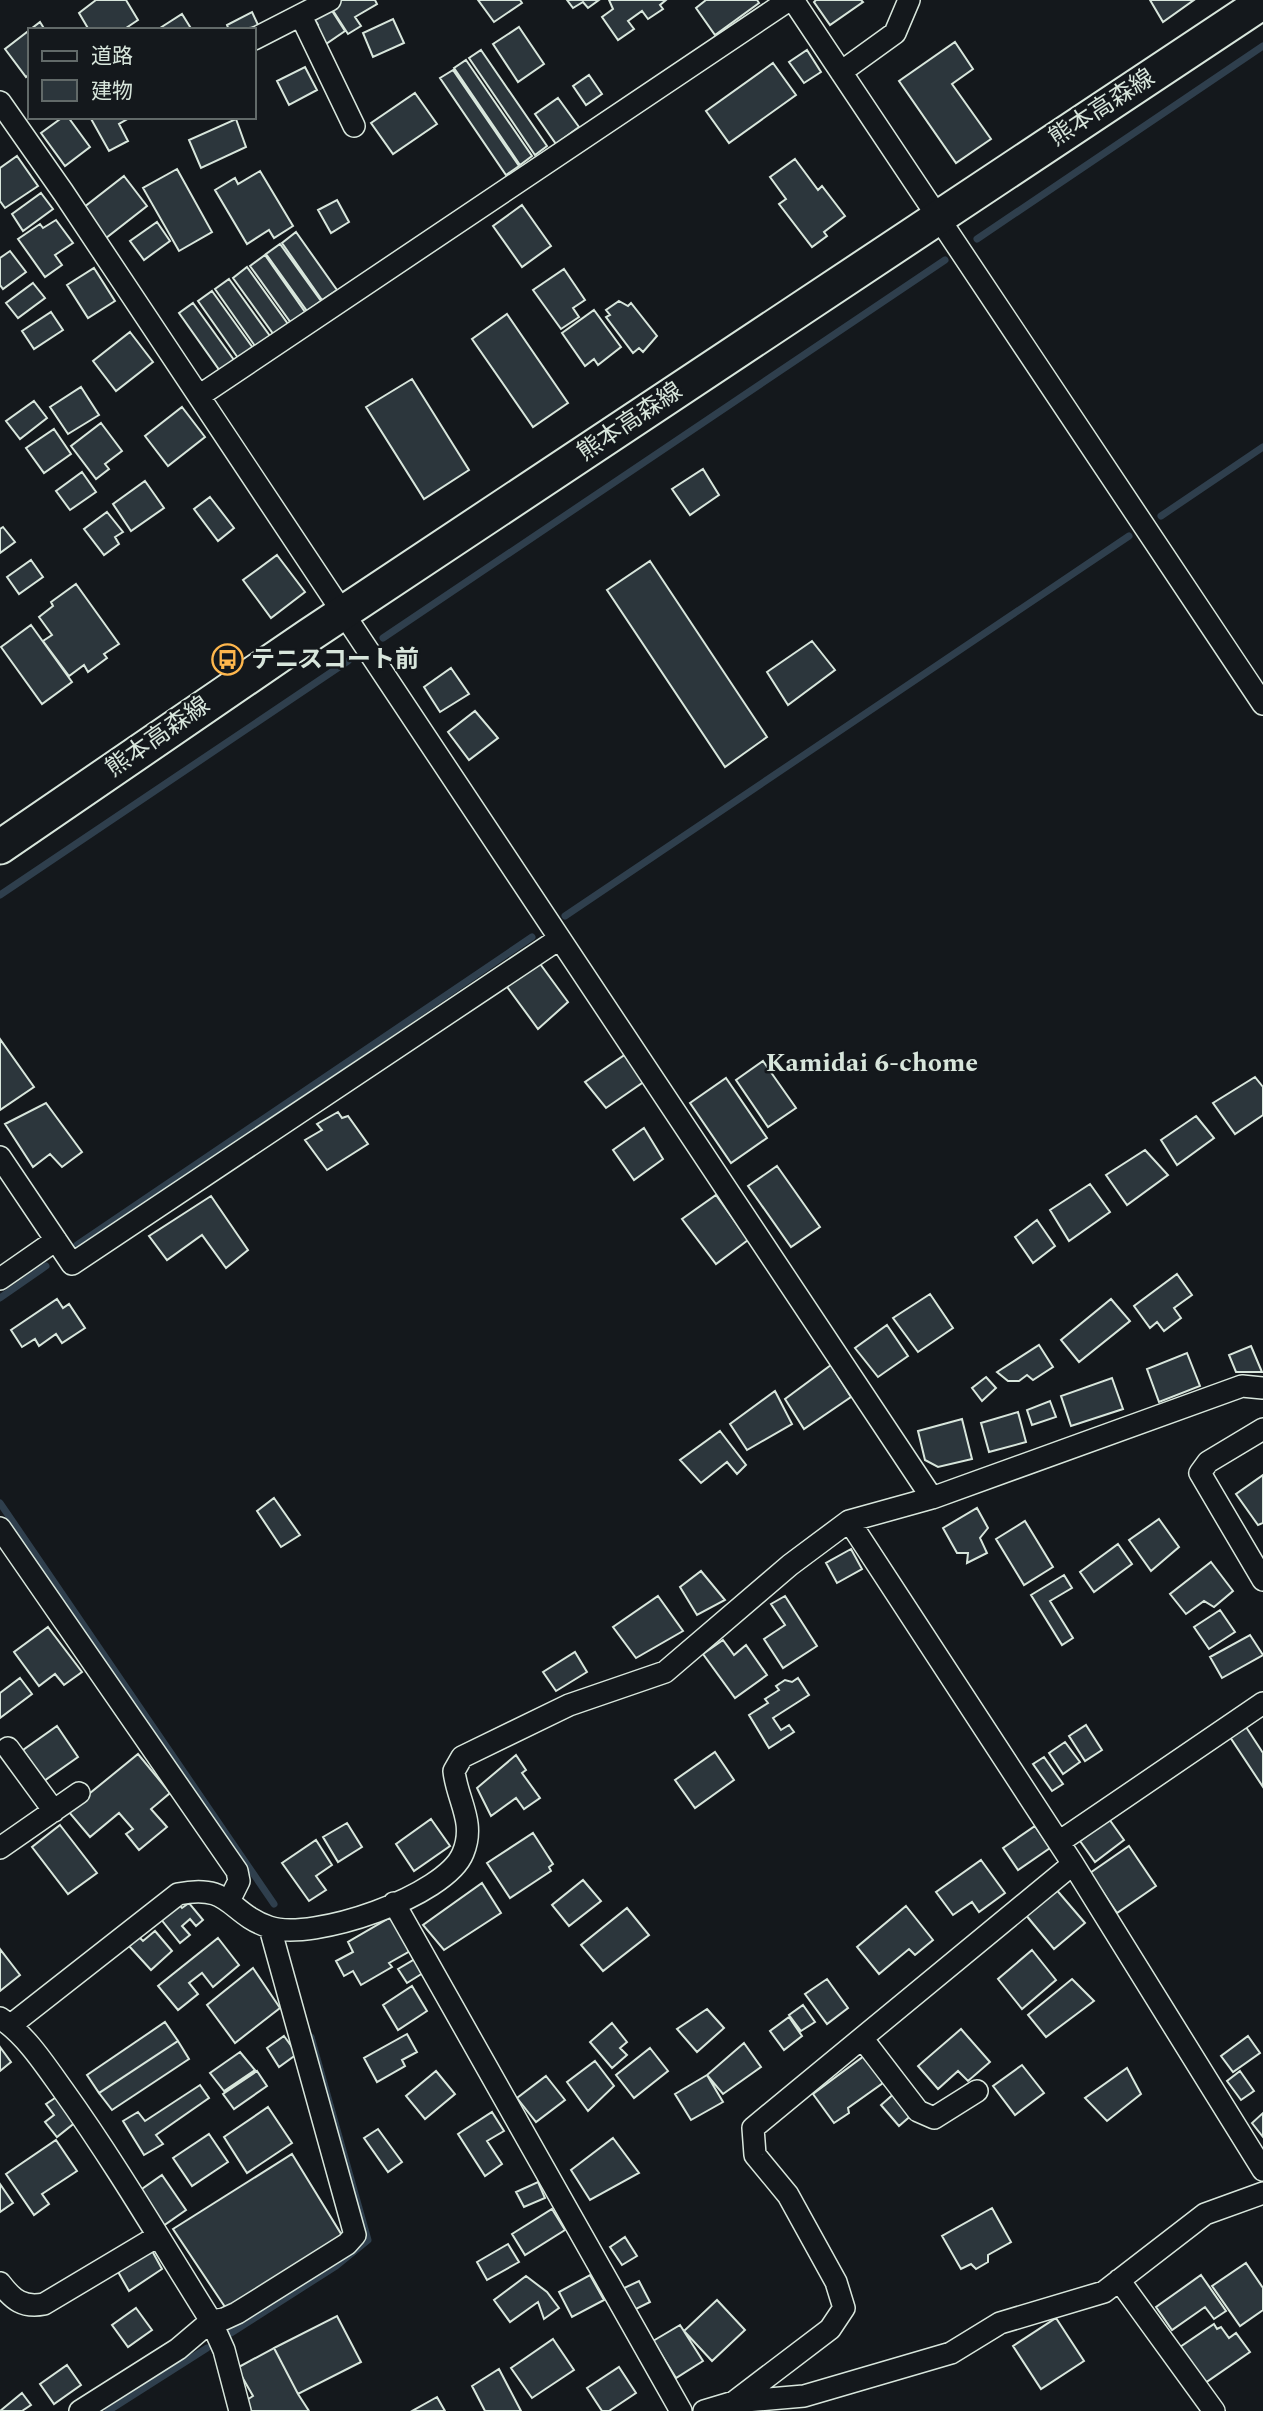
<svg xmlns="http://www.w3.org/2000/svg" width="1263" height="2411" font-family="Spectral,'Noto Sans JP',serif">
	<rect width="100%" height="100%" fill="#14181c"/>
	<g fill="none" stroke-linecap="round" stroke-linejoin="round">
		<path stroke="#2f3f4d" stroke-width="7" d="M977,239L1263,46
			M1161,516L1263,447
			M383,638L945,260
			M0,895L348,661
			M565,916L1129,536
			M77,1245L532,937
			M0,1298L46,1266
			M0,1503L274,1904
			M231,2333L336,2266L368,2240L311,2037
			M108,2411L207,2348"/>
	</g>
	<path fill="#2c363c" stroke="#d8e6dc" stroke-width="2" d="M96,0H126L138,20L123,30H89L79,13Z
		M340,0H375L377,4L355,17L361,26L348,34L330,6Z
		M478,0H520L522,3L494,22Z
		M567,0H599L588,8L583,2L573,8Z
		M609,0H666L660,5L663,9L648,19L642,11L628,21L634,29L618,40L602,17L613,9Z
		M706,0H757L759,3L715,35L696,8Z
		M816,0H861L863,2L830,25L814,2Z
		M1150,0H1194L1163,22Z
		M327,3L345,31L323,46L312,29L318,25L311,13Z
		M252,12L259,27L229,30L227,25Z
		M182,14L192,30H161L160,28Z
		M393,19L404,43L373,57L363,33Z
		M40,22L45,30H30V74L26,77L5,49Z
		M519,27L544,64L518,82L493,44Z
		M955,42L973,69L952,84L991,139L956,163L899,81Z
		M481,50L547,146L535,155L469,58Z
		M807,50L821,72L804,83L789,62Z
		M466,60L532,156L520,165L454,68Z
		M773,63L796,95L729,143L706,111Z
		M305,67L317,90L289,105L277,81Z
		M453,70L519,166L506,175L440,78Z
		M589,75L602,94L586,105L573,86Z
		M415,93L437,124L393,154L371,123Z
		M558,98L579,127L556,144L535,114Z
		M63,117H68L90,147L65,166L41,133Z
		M90,117H131L119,124L128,141L109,151Z
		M236,119L246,147L201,168L189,140Z
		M17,156L38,186L5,208L0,201V168Z
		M795,159L818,190L822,186L845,216L824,232L827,236L812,247L779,204L786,199L770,177Z
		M177,169L212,232L179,251L143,188Z
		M260,171L293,226L274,238L269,230L247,244L215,190L235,178L238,184Z
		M124,176L147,206L106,238L83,208Z
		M41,193L53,209L23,231L12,214Z
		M337,200L349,222L331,233L318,210Z
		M522,205L551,246L522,267L493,226Z
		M56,220L73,243L55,255L62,265L45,277L18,239L40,224L43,228Z
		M157,222L170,241L144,260L130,241Z
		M296,232L337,290L322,300L282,243Z
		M280,244L321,301L307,311L266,254Z
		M10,251L26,272L3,289L0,285V258Z
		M265,255L305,312L291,323L250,266Z
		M247,267L288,324L274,335L233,278Z
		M94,268L115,301L88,318L67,285Z
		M564,269L585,300L573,308L579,317L561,329L533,290Z
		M229,279L270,336L255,346L215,289Z
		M33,283L45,298L18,318L6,303Z
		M212,291L253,348L238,358L198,301Z
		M619,301L628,306L631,303L657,336L643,352L639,348L633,353L606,317L610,315L606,310Z
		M193,303L234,360L220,371L179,313Z
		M594,310L621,347L598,365L594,359L585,366L562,333Z
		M51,312L63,330L34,349L22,331Z
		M507,314L568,403L533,427L472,339Z
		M130,332L153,362L116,391L93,361Z
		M412,379L469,470L424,499L366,407Z
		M81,387L99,415L68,434L50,407Z
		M34,401L47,418L20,439L6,421Z
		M182,407L205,437L168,466L145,436Z
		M101,423L122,451L105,464L109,469L96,479L71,446Z
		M54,429L71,454L44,473L26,448Z
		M703,469L719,495L690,515L672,489Z
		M82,472L96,492L70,510L56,491Z
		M145,481L164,508L131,531L113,504Z
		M210,497L234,528L218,541L194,509Z
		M107,512L123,532L115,537L119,544L104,555L84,529Z
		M3,527L15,542L0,553V529Z
		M277,555L305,592L271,618L243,580Z
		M31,560L43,577L19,594L7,577Z
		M650,561L767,737L725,767L607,590Z
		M76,584L119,644L104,654L107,658L88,672L84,665L69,676L43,641L52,635L39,617L53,606L51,602Z
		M31,625L72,682L42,704L1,647Z
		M812,641L835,670L788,705L767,672Z
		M451,668L469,694L440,712L424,687Z
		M475,711L498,738L469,760L448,732Z
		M538,961L568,1002L538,1029L505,984Z
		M0,1039L34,1087L0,1110Z
		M626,1054L645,1081L606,1108L585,1082Z
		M763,1061L796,1108L768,1127L736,1080Z
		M1255,1077L1263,1087V1115L1235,1134L1213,1103Z
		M726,1078L767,1138L731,1163L690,1103Z
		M46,1103L82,1152L62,1167L50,1154L33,1167L5,1124Z
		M338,1112L342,1118L348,1116L368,1144L327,1170L305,1140L322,1130L317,1124Z
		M1196,1116L1214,1138L1177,1165L1161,1140Z
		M644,1128L663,1159L634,1180L613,1150Z
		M1145,1150L1168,1175L1127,1205L1106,1175Z
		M777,1166L820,1227L791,1247L748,1186Z
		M1090,1184L1110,1212L1069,1241L1050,1210Z
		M716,1195L748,1240L716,1264L682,1219Z
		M211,1196L248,1250L226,1268L202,1235L167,1260L149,1236Z
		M1037,1220L1055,1246L1033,1263L1015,1237Z
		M1177,1274L1192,1295L1174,1308L1181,1318L1164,1331L1157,1322L1150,1328L1134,1306Z
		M930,1294L953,1328L918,1352L893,1318Z
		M57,1299L63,1308L69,1304L85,1328L62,1343L56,1334L39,1346L35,1339L22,1347L11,1330Z
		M1111,1299L1130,1321L1079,1362L1061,1340Z
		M887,1325L908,1356L878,1377L855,1348Z
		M1039,1345L1053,1367L1033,1380L1027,1375L1019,1381H1008L997,1372Z
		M1251,1346L1262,1372H1236L1229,1355Z
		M1187,1353L1200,1386L1159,1402L1147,1369Z
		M831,1365L851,1397L804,1429L785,1399Z
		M986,1377L996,1388L982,1401L972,1388Z
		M1112,1378L1123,1409L1071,1426L1061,1396Z
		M775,1391L792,1424L747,1450L730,1424Z
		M1050,1401L1056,1417L1032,1425L1027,1410Z
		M1018,1412L1026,1442L989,1452L981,1423Z
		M962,1419L972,1459L938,1467L925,1460L918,1431Z
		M720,1431L746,1465L737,1474L727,1462L701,1483L680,1460Z
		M1263,1475V1523L1258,1525L1236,1494Z
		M274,1498L300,1535L281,1547L257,1511Z
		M977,1508L988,1528L980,1538L987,1553L967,1563L968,1553H957L943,1528Z
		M1159,1519L1179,1547L1151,1571L1129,1540Z
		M1025,1521L1053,1567L1024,1585L996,1539Z
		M1118,1544L1132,1564L1094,1592L1080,1572Z
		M851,1549L862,1569L837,1583L826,1563Z
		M1211,1562L1233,1591L1214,1607L1204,1601L1186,1614L1170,1594Z
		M701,1571L725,1600L697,1615L680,1587Z
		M1064,1575L1072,1588L1050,1601L1073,1638L1062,1645L1031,1595Z
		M658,1596L683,1631L636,1658L613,1627Z
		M785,1596L817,1646L783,1668L764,1639L785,1625L771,1604Z
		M1220,1610L1235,1632L1209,1649L1194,1627Z
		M48,1627L82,1672L64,1685L55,1674L39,1686L14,1652Z
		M1250,1635L1263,1655L1222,1678L1210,1657Z
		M723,1640L734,1655L746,1645L767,1675L735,1698L703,1654Z
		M575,1652L587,1672L556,1691L543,1672Z
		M20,1678L32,1694L0,1718V1693Z
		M798,1678L809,1695L773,1718L781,1730L789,1725L794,1732L769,1748L749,1715L768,1703L765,1699L779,1690L776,1686L785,1680L792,1682Z
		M1086,1725L1102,1750L1085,1761L1069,1736Z
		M57,1726L78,1757L44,1781L23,1750Z
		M1246,1727L1263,1753V1787L1230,1737Z
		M1065,1742L1080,1762L1063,1774L1049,1753Z
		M715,1752L734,1780L695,1808L675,1780Z
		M138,1754L170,1793L151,1809L167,1827L139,1850L126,1834L133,1829L119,1813L90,1837L68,1811Z
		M516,1755L526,1770L522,1773L540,1798L524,1809L516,1798L491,1816L477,1788Z
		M1044,1757L1063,1784L1052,1791L1033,1764Z
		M431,1819L450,1846L414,1871L396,1844Z
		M1109,1819L1124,1840L1095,1862L1080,1841Z
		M347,1823L362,1847L338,1862L323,1837Z
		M60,1825L97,1873L68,1894L32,1847Z
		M1035,1826L1050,1848L1018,1870L1003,1848Z
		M533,1833L553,1864L549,1867L551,1871L510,1898L487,1863Z
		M316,1840L332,1865L316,1876L326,1890L309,1901L282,1863Z
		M1129,1846L1156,1886L1117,1913L1090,1873Z
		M981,1860L1005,1893L979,1912L972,1902L953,1915L936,1892Z
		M583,1880L601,1901L569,1926L552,1905Z
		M482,1883L501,1913L444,1950L423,1925Z
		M1055,1888L1085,1923L1054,1949L1025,1914Z
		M178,1903L182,1908L189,1903L203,1920L196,1926L190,1919L182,1926L190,1935L180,1943L160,1918Z
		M906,1906L933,1940L915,1955L909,1949L879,1974L857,1947Z
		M627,1908L649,1935L603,1971L581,1945Z
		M391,1917L410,1951L389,1963L392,1967L361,1985L353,1971L344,1976L336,1961L353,1952L348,1942Z
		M155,1931L172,1951L151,1970L129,1946L139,1937L143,1941Z
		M218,1938L239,1965L213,1987L202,1973L189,1983L198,1994L178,2010L158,1986Z
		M0,1949L20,1975L0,1991Z
		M1032,1950L1056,1980L1022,2009L998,1979Z
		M415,1959L423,1973L407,1983L398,1969Z
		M253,1968L280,2008L235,2043L207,2005Z
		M827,1979L848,2008L827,2024L805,1994Z
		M1072,1979L1094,2001L1046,2037L1028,2015Z
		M412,1986L427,2011L398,2030L383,2005Z
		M803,2005L815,2022L801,2031L789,2015Z
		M707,2009L724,2028L697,2052L677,2029Z
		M789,2017L802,2036L784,2050L770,2031Z
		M165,2022L178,2041L99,2093L87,2075Z
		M612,2023L627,2042L620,2048L627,2055L612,2068L590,2042Z
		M961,2029L990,2062L968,2081L958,2071L938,2089L918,2066Z
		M407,2034L417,2052L402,2060L405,2066L377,2082L364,2058Z
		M284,2036L297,2054L279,2067L267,2048Z
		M1248,2036L1260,2053L1233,2072L1221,2056Z
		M178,2041L189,2059L112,2110L99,2093Z
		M744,2043L761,2067L723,2094L707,2075Z
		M0,2047L11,2062L0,2071Z
		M650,2048L668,2071L634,2098L616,2075Z
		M240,2052L255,2070L224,2091L210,2073Z
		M864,2056L883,2083L848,2108L849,2113L834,2123L813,2094Z
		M595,2061L614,2086L588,2111L567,2082Z
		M1022,2065L1044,2093L1015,2115L993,2086Z
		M1127,2068L1141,2094L1107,2121L1085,2098Z
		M257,2071L267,2086L234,2109L223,2094Z
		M436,2071L455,2094L425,2119L406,2096Z
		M1240,2071L1254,2091L1241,2100L1227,2081Z
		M707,2075L723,2102L691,2120L675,2094Z
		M546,2076L565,2100L536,2122L517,2098Z
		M200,2085L209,2098L156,2135L163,2144L144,2155L123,2121L138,2112L145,2121Z
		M896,2092L914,2113L899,2126L881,2105Z
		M58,2096L77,2121L57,2137L45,2122L54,2115L46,2104Z
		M268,2107L292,2143L247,2173L224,2137Z
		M492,2112L504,2131L487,2141L502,2164L485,2176L458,2134Z
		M1263,2113V2137L1252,2123Z
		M378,2129L402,2162L388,2172L364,2138Z
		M209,2134L228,2162L192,2186L173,2158Z
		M613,2138L639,2173L590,2200L571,2170Z
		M56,2140L77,2171L42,2194L49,2204L34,2215L6,2174Z
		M292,2154L343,2237L227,2310L173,2229Z
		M162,2175L186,2210L163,2226L139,2191Z
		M538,2182L545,2198L524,2207L516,2192Z
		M0,2184L13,2203L0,2212Z
		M992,2208L1011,2242L988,2255V2262L976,2269L971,2264L961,2269L942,2236Z
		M552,2209L565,2230L525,2255L512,2234Z
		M625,2237L637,2256L622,2265L610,2247Z
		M508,2244L519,2262L487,2280L477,2262Z
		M151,2249L162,2269L129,2291L117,2270Z
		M1246,2263L1263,2288V2310L1240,2326L1212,2286Z
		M590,2275L604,2300L572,2317L559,2292Z
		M1201,2275L1226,2311L1214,2319L1205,2307L1172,2330L1156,2307Z
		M526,2276L547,2292L559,2308L544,2319L538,2302L510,2322L494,2300Z
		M639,2281L650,2302L632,2311L622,2289Z
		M717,2300L745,2330L712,2361L684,2331Z
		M136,2308L152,2330L128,2347L112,2325Z
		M337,2316L361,2362L298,2394L274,2348Z
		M1056,2318L1084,2361L1041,2389L1013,2346Z
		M1214,2324L1217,2329L1221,2327L1229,2338L1236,2333L1250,2352L1205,2383L1180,2347Z
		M680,2325L703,2361L676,2378L653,2341Z
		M553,2339L574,2370L532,2398L511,2368Z
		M274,2348L298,2394L309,2411H247L242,2403L253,2396L237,2368Z
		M67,2365L81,2385L54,2404L40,2384Z
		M619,2367L636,2393L609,2411H602L587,2388Z
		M499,2369L521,2411H485L472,2386Z
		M22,2393L31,2405L22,2411H0Z
		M437,2397L445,2411H412Z"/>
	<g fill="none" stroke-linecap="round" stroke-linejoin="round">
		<defs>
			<path id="minor" d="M793,0L1263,704
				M301,16L354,126
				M254,39L330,0
				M841,72L895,33L909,0
				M0,102L63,192L932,1498
				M199,396L789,0
				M0,1157L72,1264L559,939
				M0,1279L56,1240
				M1263,1429L1208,1462L1200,1473L1263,1580
				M849,1521L1073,1864L1263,2170
				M0,1528L237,1871L239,1881L229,1901
				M8,1748L54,1811
				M1059,1842L1263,1703
				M0,1848L79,1793
				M394,1903L681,2411
				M0,2018C26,2035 45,2065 63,2090C116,2164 162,2243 211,2321L224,2350L240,2411
				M11,2025L178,1894C231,1883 228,1913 269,1927C312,1942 446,1896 463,1853C476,1822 457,1800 454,1771L462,1757L569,1705L665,1672L790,1565L849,1521L932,1498L1242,1386L1263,1388
				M862,2038L918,2111L934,2118L977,2091
				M1119,2280L1214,2411
				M0,2283C13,2300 23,2308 44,2304L158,2236
				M734,2402L830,2329L844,2308L836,2282L788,2195L755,2155L753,2128L1073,1864
				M80,2411L178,2349L211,2321L224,2319L237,2313L347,2244L355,2235L270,1928
				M704,2411L734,2402L804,2396L951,2353L1000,2323L1104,2292L1205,2214L1263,2193"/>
			<path id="primary" d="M0,847L308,636L1263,2"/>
		</defs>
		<use href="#minor" stroke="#d8e6dc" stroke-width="24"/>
		<use href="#primary" stroke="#d8e6dc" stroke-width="37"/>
		<use href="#minor" stroke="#14181c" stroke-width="21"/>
		<use href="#primary" stroke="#14181c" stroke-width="33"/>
	</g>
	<defs>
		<symbol id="bus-ring" viewBox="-11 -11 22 22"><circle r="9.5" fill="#14181c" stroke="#ffb74d" stroke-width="1.5"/><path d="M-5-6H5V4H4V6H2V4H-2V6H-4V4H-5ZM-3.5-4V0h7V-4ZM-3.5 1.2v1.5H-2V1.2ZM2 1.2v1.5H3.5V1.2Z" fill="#ffb74d"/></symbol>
	</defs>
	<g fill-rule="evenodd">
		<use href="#bus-ring" x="210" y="642" width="35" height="35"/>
	</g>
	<g text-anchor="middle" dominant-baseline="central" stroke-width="5" stroke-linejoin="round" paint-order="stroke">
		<g font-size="24" fill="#d8e6dc" stroke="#14181c">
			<text transform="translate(1102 108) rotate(-33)">熊本高森線</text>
			<text transform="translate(630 422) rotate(-34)">熊本高森線</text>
			<text transform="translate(158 737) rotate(-35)">熊本高森線</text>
		</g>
		<g font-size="24" font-weight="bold" fill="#d8e6dc" stroke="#14181c" text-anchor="start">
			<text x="251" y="660">テニスコート前</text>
		</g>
		<g font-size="26" font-weight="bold" fill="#d8e6dc" stroke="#14181c">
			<text x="872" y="1063">Kamidai 6-chome</text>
		</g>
	</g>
	<rect x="28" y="28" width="228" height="91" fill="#14181c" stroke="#626a69" stroke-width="2"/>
	<rect x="42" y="51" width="35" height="10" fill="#14181c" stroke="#626a69" stroke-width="2"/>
	<text x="91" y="63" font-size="21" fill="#d8e6dc">道路</text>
	<rect x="42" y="80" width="35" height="21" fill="#2c363c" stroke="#626a69" stroke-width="2"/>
	<text x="91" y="98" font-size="21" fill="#d8e6dc">建物</text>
</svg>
